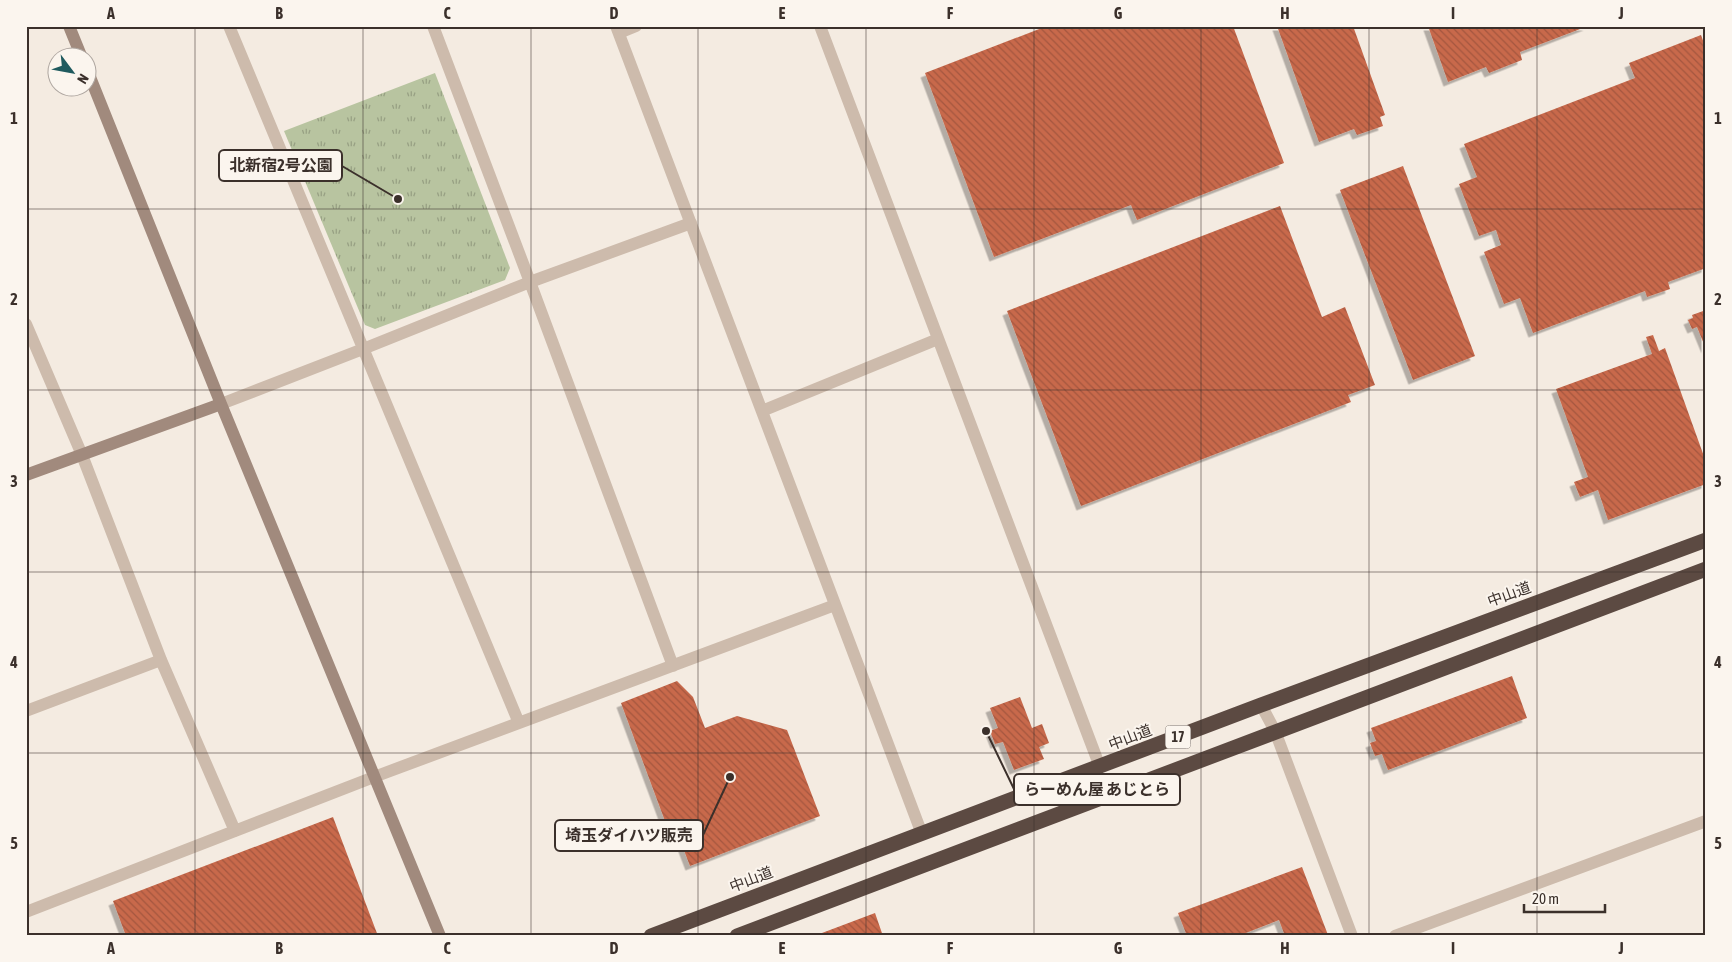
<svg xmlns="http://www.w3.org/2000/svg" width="1732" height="962" font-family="'Asap Condensed','Noto Sans JP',sans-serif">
	<defs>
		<pattern id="grass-tufts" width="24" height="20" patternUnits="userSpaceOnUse" patternTransform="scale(1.25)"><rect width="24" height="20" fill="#b8c4a0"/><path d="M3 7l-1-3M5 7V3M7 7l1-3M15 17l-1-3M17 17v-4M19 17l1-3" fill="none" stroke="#97a083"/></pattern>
		<pattern id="building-back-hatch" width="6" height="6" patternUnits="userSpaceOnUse" patternTransform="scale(1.25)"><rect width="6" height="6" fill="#c8694b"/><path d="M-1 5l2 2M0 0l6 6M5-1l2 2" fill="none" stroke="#a4573f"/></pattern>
		<filter id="shadow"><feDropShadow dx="-4.5" dy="4.5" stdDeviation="0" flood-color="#0004"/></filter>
	</defs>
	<rect width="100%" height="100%" fill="#f4ebe1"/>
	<path fill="url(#grass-tufts)" d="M435,73L510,268L505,280L375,329L365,325L284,131Z"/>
	<path fill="url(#building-back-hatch)" filter="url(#shadow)" d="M1047,26H1233L1284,163L1137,220L1131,205L994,257L925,73Z
		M1277,26H1353L1385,115L1380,117L1383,126L1357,135L1354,129L1319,142Z
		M1428,26H1588L1520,52L1522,60L1489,73L1486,67L1448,82Z
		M1701,35L1706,49V268L1668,282L1670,289L1647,297L1645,291L1533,333L1520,298L1504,304L1484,252L1501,245L1496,230L1479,236L1459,184L1477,177L1464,144L1635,78L1629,63Z
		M1403,166L1475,356L1413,380L1340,190Z
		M1280,206L1322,317L1345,307L1375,385L1348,395L1351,402L1081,506L1007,311Z
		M1706,310V349L1697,327L1692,329L1688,320L1693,318L1692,315Z
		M1653,335L1659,351L1665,348L1706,462V484L1608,520L1598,490L1580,497L1574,482L1588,477L1556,389L1652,354L1646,337Z
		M1512,676L1527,718L1388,770L1382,754L1375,756L1370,743L1376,741L1371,728Z
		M677,681L693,697L705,728L737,716L787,730L820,816L690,866L672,819L665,821L621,703Z
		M1020,697L1032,728L1042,724L1049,743L1039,747L1044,759L1014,770L1003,742L995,744L990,731L998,728L990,708Z
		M333,817L378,936H126L113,901Z
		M1302,867L1328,935L1285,936L1279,920L1238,936H1187L1178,913Z
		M875,913L883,936H814Z"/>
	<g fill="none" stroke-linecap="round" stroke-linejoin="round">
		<path stroke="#cdbbac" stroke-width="12" d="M229,26L519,723
			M433,26L530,282L673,666
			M616,26L922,834
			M820,26L1100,767
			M619,33L636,26
			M26,324L82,455L161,660L235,831
			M221,404L363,349L530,282L691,223
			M762,411L938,339
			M1261,705L1275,731L1352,936
			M26,711L161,660
			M26,912L374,777L835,605
			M1395,936L1706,821"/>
		<path stroke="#a18a7d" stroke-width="12" d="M69,26L82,58
			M88,72L221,404L440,936
			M26,475L221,404"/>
		<path stroke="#5c4a42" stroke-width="15" d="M651,936L1261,705L1706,540
			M737,936L1706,569"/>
	</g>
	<path fill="none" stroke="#3b302b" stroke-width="1" stroke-opacity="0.55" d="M195,26V936M363,26V936M531,26V936M698,26V936M866,26V936M1034,26V936M1201,26V936M1369,26V936M1537,26V936M26,209H1706M26,390H1706M26,572H1706M26,753H1706"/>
	<g text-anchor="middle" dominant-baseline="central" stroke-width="4" stroke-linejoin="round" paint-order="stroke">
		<rect fill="#fbf5ee" stroke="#756b66" stroke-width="1" x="1165.5" y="725.5" width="25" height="23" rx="4"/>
		<g font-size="14" font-weight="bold" fill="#3b302b">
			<text x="1178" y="737">17</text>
		</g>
		<g font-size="15" fill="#3b302b" stroke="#fbf5ee">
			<text transform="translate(1509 594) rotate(-20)">中山道</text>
			<text transform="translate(1130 737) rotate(-21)">中山道</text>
			<text transform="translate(751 879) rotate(-21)">中山道</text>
		</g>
	</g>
	<path fill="none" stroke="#3b302b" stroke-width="2" d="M398 199L342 166M986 731L1014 789M730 777L703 835"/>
	<g fill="#3b302b" stroke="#fbf5ee" stroke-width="2">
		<circle cx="398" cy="199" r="5"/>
		<circle cx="986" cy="731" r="5"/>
		<circle cx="730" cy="777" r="5"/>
	</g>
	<g fill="#fbf5ee" stroke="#3b302b" stroke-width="2">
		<rect x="219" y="150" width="123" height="31" rx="5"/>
		<rect x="1014" y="774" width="166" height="31" rx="5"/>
		<rect x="555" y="820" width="148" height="31" rx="5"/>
	</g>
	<g font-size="16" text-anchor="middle" font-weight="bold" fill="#3b302b">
		<text x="281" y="171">北新宿2号公園</text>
		<text x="1097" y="795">らーめん屋 あじとら</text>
		<text x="629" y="841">埼玉ダイハツ販売</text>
	</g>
	<rect width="1732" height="962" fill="none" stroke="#fbf5ee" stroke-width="55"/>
	<g transform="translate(72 72) rotate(122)"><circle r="24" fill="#fbf5ee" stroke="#aea6a0"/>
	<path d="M0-4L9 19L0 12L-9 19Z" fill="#1f5a5e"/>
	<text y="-8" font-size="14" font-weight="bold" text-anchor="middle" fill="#3b302b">N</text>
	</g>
	<path d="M1524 904v8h81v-8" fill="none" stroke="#3b302b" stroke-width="2.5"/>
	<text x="1532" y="904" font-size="15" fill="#3b302b" stroke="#fbf5ee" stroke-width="4" paint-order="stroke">20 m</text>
	<rect x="28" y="28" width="1676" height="906" fill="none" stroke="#3b302b" stroke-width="2"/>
	<g font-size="16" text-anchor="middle" font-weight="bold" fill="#3b302b">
		<text x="111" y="19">A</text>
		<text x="279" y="19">B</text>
		<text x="447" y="19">C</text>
		<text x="614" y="19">D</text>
		<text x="782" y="19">E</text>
		<text x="950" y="19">F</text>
		<text x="1118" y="19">G</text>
		<text x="1285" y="19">H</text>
		<text x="1453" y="19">I</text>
		<text x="1621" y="19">J</text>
		<text x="14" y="124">1</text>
		<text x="1718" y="124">1</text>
		<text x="14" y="305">2</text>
		<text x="1718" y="305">2</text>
		<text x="14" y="487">3</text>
		<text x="1718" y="487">3</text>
		<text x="14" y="668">4</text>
		<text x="1718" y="668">4</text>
		<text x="14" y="849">5</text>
		<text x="1718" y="849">5</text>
		<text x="111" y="954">A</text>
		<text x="279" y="954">B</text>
		<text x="447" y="954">C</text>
		<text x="614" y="954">D</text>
		<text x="782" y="954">E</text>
		<text x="950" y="954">F</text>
		<text x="1118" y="954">G</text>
		<text x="1285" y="954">H</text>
		<text x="1453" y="954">I</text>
		<text x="1621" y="954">J</text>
	</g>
</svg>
